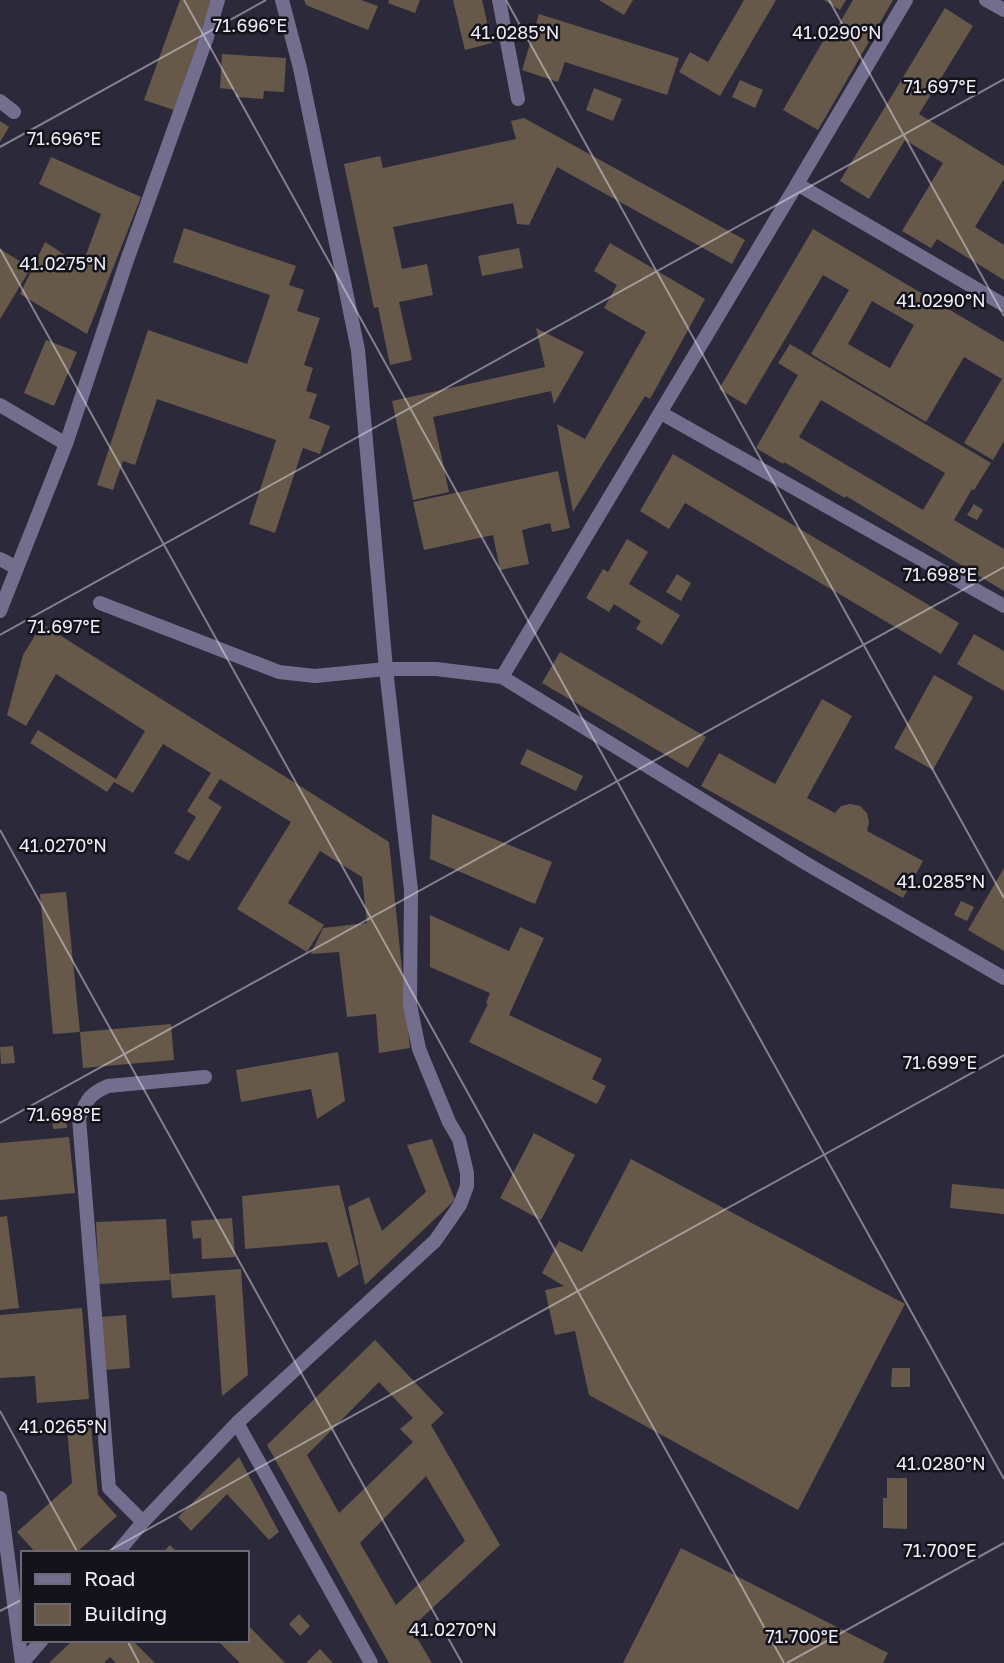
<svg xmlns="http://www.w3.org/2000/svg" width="1004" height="1663" font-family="'Golos Text',sans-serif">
	<rect width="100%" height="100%" fill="#2c293a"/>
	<path fill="#67594a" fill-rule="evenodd" d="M180,0H212L174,110L144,100Z
		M304,0H361L378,6L368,30L306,5Z
		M389,0H420L415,13L388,3Z
		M453,0H482L492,43L465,50Z
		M599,0H633L624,15Z
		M744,0H776L720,96L679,72L690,52L708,62Z
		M824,0H846L840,10Z
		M853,0H893L818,130L783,110L826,36L831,38Z
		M945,8L973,26L919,114L1004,166V179L975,227L1004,245V280L937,239L931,248L902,231L943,163L905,140L869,199L840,181Z
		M539,14L679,58L667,95L565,62L558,82L522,70Z
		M222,54L286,58L284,92L264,91L263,99L236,97V90L220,88Z
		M740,80L763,90L755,108L732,97Z
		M594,88L622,99L613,121L586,110Z
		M524,118L745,240L732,264L557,167L529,225L517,224L513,203L393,227L402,269L427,264L433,295L399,302L412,360L390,365L378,307L374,308L344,164L380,156L383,168L516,139L511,121Z
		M0,121L9,127L0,142Z
		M51,157L141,197L87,334L20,294L45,242L82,266L101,214L39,184Z
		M184,228L296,266L289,285L304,290L297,311L320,318L304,365L313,368L306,391L317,394L309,418L330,426L320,454L303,448L275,533L249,524L276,440L157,399L135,465L123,461L113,490L97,485L148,330L247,364L270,295L173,262Z
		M813,229L1004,342V441L993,460L964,443L1002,379L964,357L926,422L811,354L849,290L823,275L746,405L719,389ZM872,301L914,325L890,368L848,344Z
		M610,243L705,299L650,399L645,396L573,512L557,424L585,439L646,332L604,308L617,285L594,271Z
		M519,248L523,268L482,276L478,256Z
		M0,249L31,268L0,319Z
		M536,328L584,352L554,404L551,391L433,417L449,492L413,500L392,401L545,367Z
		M46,340L77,352L54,406L24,393Z
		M790,344L991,463L974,490L972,489L954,520L1004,549V591L846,496L845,498L784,462L783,464L756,448L798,375L778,363ZM821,400L945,473L923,510L799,437Z
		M673,454L959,623L941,654L685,503L669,529L640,511Z
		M558,471L570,528L552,532L550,523L522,530L529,564L500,570L493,535L424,550L413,502Z
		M974,504L983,510L977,520L967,515Z
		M627,539L648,552L629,584L680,615L662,645L636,629L641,621L614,604L609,612L586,598L603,569L608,572Z
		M677,574L691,583L681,601L666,592Z
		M42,624L389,842L410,1048L379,1053L376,1014L347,1017L339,952L311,954L323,928L367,923L362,877L320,851L288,903L324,925L307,952L237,909L291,822L220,779L208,798L222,807L189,861L174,853L196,817L187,811L211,773L163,744L133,793L114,782L107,792L30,743L38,730L116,779L145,731L56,674L26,726L7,715L23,655Z
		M974,634L1004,651V691L957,664Z
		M560,652L706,737L688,768L542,683Z
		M934,675L973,697L933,770L894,748Z
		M822,699L852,716L807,798L835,813L841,806L850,804L860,806L867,813L869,822L867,831L923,861L903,898L701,786L719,753L775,784Z
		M527,749L583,776L576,791L520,764Z
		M432,814L552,862L535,904L430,859Z
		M1004,868V951L968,930Z
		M66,892L80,1032L171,1024L174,1060L83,1068L80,1032L53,1034L40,894Z
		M961,901L974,907L967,921L954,915Z
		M430,915L509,951L520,927L544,938L509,1015L602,1059L592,1079L606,1086L597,1104L469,1042L488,1004L486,1003L490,993L430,967Z
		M13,1046L15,1063L1,1064L0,1047Z
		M338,1052L345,1101L317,1119L311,1089L241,1102L236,1070Z
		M66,1116L67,1128L53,1129L52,1117Z
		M534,1133L575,1155L541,1220L500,1198Z
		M69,1137L75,1193L0,1200V1143Z
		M432,1139L455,1200L365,1285L348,1207L369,1197L382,1231L426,1192L407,1145Z
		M631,1159L905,1304L798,1510L589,1395L575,1331L555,1335L545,1290L564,1286L542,1273L559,1241L582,1252Z
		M952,1184L1004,1189V1214L950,1208Z
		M339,1185L359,1264L338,1278L327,1242L245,1249L242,1196Z
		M7,1216L19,1308L0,1310V1217Z
		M232,1218L235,1257L202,1259L201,1238L193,1239L191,1221Z
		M166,1219L170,1280L99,1284L96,1222Z
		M241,1269L248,1375L222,1396L215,1295L172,1298L170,1274Z
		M82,1308L89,1399L37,1403L35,1376L0,1378V1315Z
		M126,1315L130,1368L104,1370L100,1317Z
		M375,1340L444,1413L431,1425L500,1545L411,1628L432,1663H389L267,1445ZM379,1382L413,1418L400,1429L413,1442L339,1513L307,1455ZM426,1476L465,1541L396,1605L360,1543Z
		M892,1368H910V1387H891Z
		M91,1427L98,1495L117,1516L76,1553H36L17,1532L72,1483L67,1428Z
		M239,1457L279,1532L269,1540L227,1494L191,1531L178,1517Z
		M887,1478H907V1529L883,1528V1498H887Z
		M170,1545L178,1553H162Z
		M681,1548L888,1653L883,1663H623Z
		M299,1614L310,1626L300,1636L289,1624Z
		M247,1624L285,1663H240L217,1640H247Z
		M73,1640H132L155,1663H116L110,1657L104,1663H49Z
		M320,1649L333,1663H306Z"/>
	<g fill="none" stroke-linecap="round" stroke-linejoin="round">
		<path stroke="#736e8e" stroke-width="14" d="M499,0L518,99"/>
		<path stroke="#736e8e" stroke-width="14" d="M986,0L1004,10
			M0,101L14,112
			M797,184L906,0
			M1004,305L797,184L502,677L807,864L1004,978
			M0,405L66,444
			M661,413L1004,606
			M0,559L17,568
			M100,603L279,672L315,676L386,669H436L502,677
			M0,611L66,444L126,263L207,37L218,0
			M237,1423L371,1663
			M0,1498L22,1663
			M143,1522L109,1488L79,1118C87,1100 89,1094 108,1086L205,1077
			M117,1553L143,1522L237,1423L435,1241L460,1205L467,1186V1173L459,1139L449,1122L419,1049L410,1005L411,890L386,669L358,350L300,68L282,0
			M22,1663L42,1640"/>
	</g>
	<path fill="none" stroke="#eeecf7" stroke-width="2" stroke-opacity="0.45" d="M184,0L1004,1479M506,0L1004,898M829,0L1004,316M0,147L266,0M0,249L784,1663M0,635L1004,79M0,830L462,1663M0,1123L1004,567M0,1411L78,1553M105,1553L1004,1055M0,1611L23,1599M127,1640L139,1663M787,1663L1004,1543"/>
	<g font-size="18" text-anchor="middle" fill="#eeecf7" stroke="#14131b" stroke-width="5" stroke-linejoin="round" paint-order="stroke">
		<text x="250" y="32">71.696°E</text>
		<text x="515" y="39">41.0285°N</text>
		<text x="837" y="39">41.0290°N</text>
		<text x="940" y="93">71.697°E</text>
		<text x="64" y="145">71.696°E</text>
		<text x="63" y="270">41.0275°N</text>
		<text x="941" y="307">41.0290°N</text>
		<text x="940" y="581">71.698°E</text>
		<text x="64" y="633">71.697°E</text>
		<text x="63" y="852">41.0270°N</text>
		<text x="941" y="888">41.0285°N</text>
		<text x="940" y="1069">71.699°E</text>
		<text x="64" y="1121">71.698°E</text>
		<text x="63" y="1433">41.0265°N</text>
		<text x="941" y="1470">41.0280°N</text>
		<text x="940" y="1557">71.700°E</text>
		<text x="453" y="1636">41.0270°N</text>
		<text x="802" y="1643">71.700°E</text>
	</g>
	<rect x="21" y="1551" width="228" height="91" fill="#14131b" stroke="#6b6a73" stroke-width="2"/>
	<rect x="35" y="1574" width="35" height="10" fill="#736e8e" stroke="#6b6a73" stroke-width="2"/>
	<text x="84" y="1586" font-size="21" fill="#eeecf7">Road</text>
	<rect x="35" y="1604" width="35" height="21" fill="#67594a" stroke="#6b6a73" stroke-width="2"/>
	<text x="84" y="1621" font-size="21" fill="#eeecf7">Building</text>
</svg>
